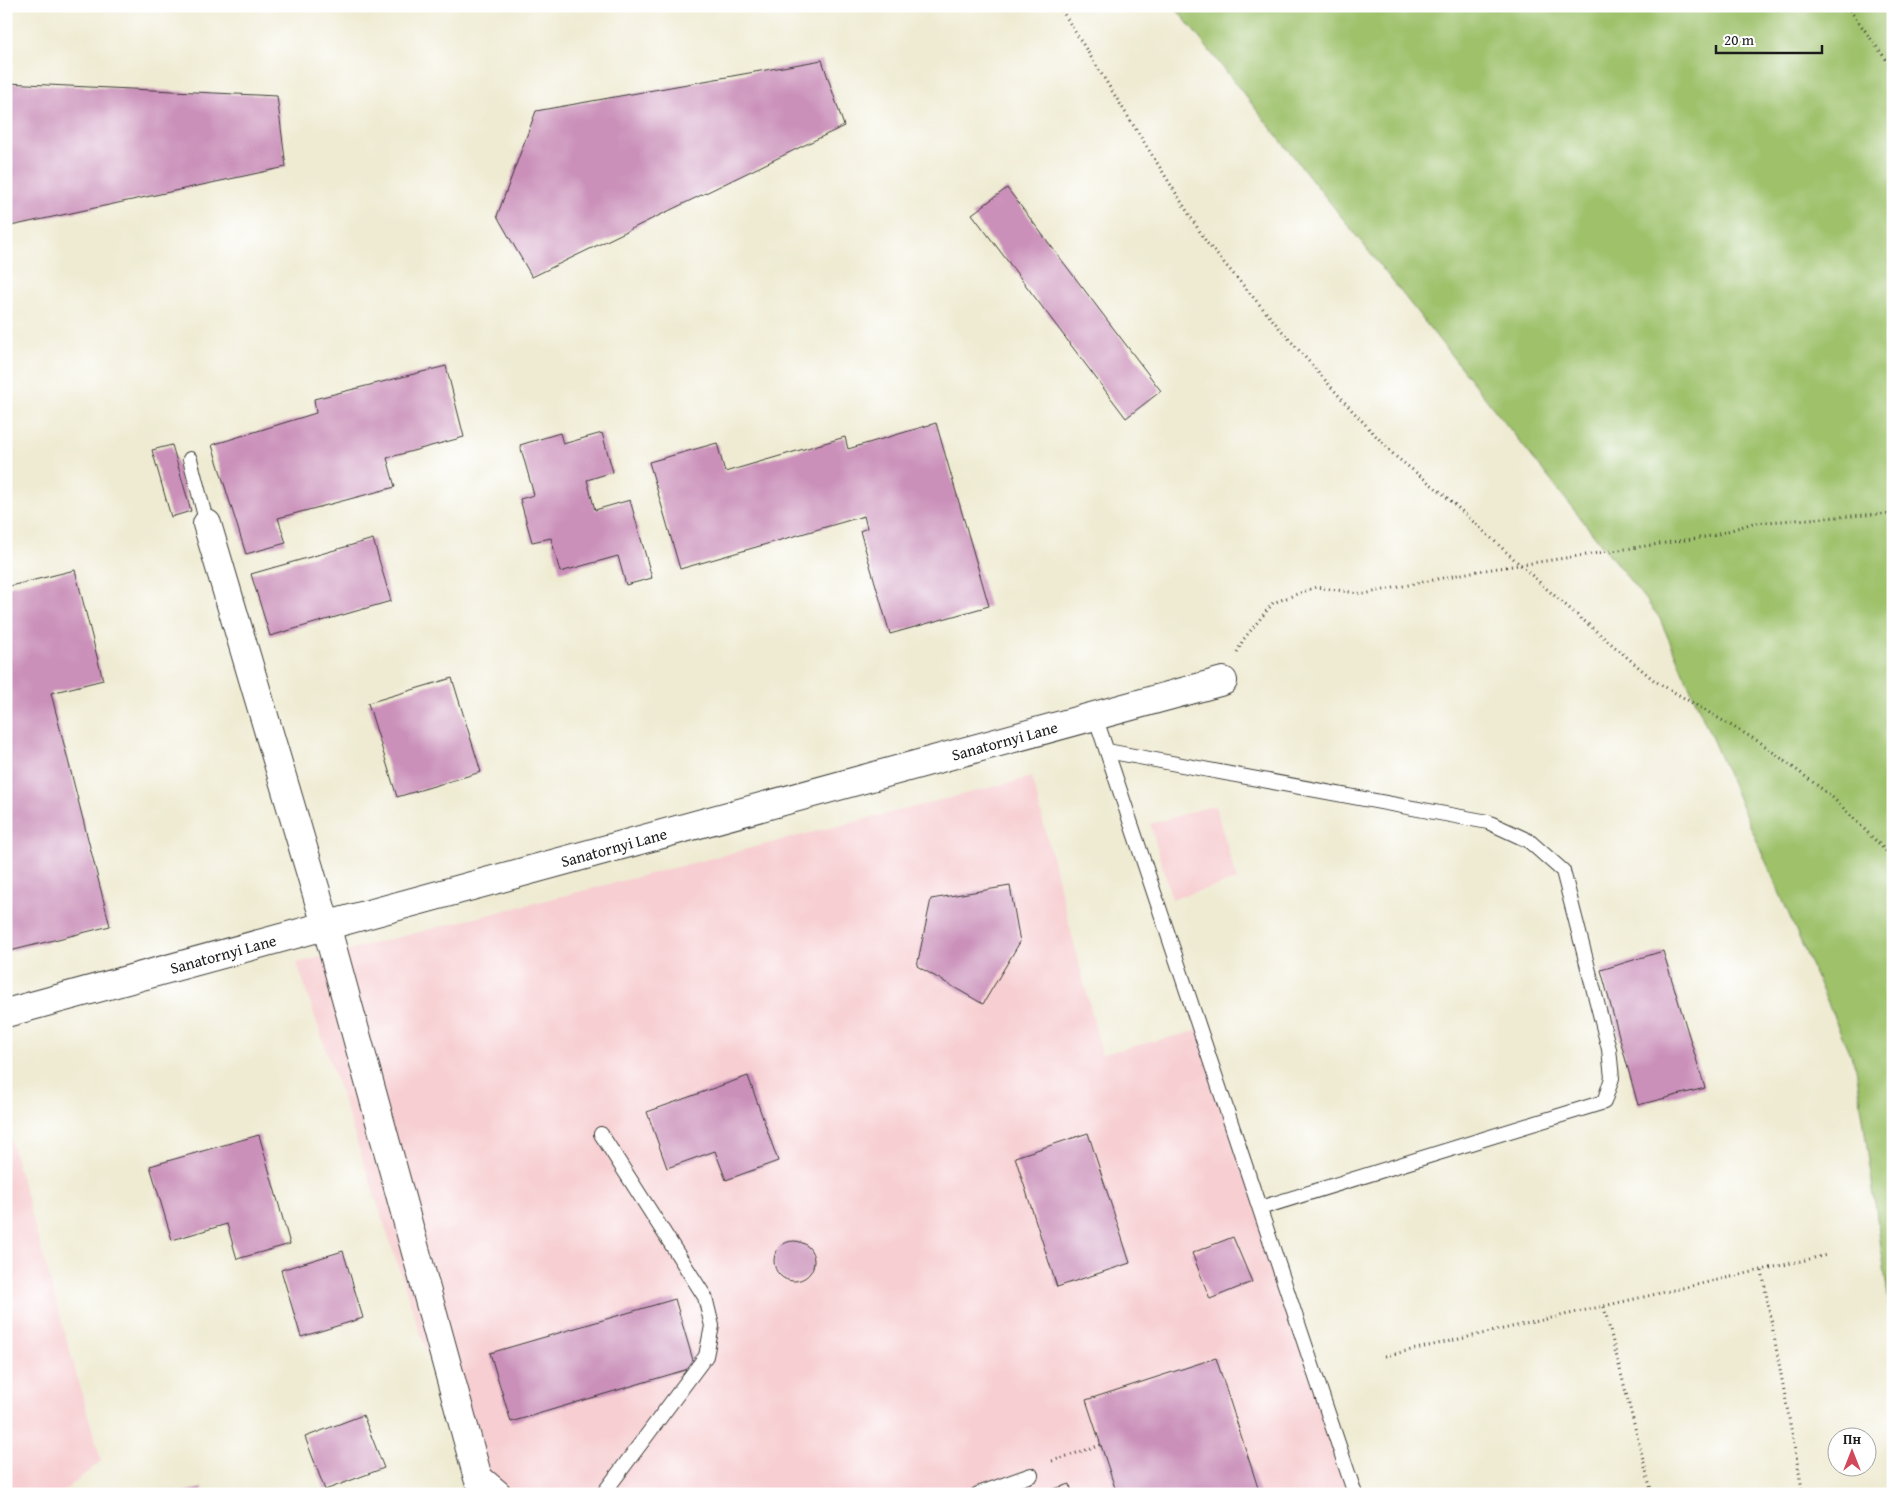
<svg xmlns="http://www.w3.org/2000/svg" width="1899" height="1500" font-family="'Gentium Book Plus',serif">
	<rect width="100%" height="100%" fill="#fff"/>
	<filter id="ink" filterUnits="userSpaceOnUse"><feTurbulence type="fractalNoise" baseFrequency=".02" numOctaves="2"/><feDisplacementMap in="SourceGraphic" scale="10" xChannelSelector="R" yChannelSelector="G"/><feConvolveMatrix kernelMatrix="1 2 1 2 8 2 1 2 1" color-interpolation-filters="sRGB"/></filter>
	<filter id="wash" filterUnits="userSpaceOnUse"><feTurbulence type="fractalNoise" baseFrequency=".0096" numOctaves="4" result="noise"/><feDisplacementMap in="SourceGraphic" scale="20" xChannelSelector="R" yChannelSelector="G"/><feGaussianBlur stdDeviation="1.12" result="paint"/><feColorMatrix in="noise" values="0 0 0 0 0 0 0 0 0 0 0 0 0 0 0 0 0 1.4 0 .05"/><feComposite in="paint" operator="in"/></filter>
	<g filter="url(#wash)">
		<rect width="100%" height="100%" fill="#efebd3"/>
		<path fill="#f7cfd2" d="M1032,777L1102,1054L1200,1030L1348,1494H474L297,963Z
			M1215,805L1237,880L1172,899L1150,824Z
			M6,1124L101,1461L60,1494H6Z"/>
		<path fill="#9ec16a" stroke="#5d6e43" d="M1174,6H1893V1332L1856,1068L1659,617Z"/>
		<g id="blocks">
			<path fill="#ca90b9" d="M822,60L844,126L532,277L497,216L536,111Z
				M6,83L277,96L286,167L6,227Z
				M1007,188L1161,391L1126,418L972,214Z
				M446,366L464,437L387,458L395,487L278,518L286,543L246,554L212,445L316,413L314,399Z
				M936,423L989,606L890,634L860,531L867,528L864,516L680,569L649,462L717,443L725,472L845,437L848,449Z
				M560,433L563,444L602,433L613,472L587,480L595,510L630,500L652,578L626,585L618,556L560,572L551,538L532,542L520,499L534,495L520,445Z
				M172,445L191,511L171,517L152,450Z
				M373,539L391,601L270,636L251,574Z
				M75,570L103,680L51,693L110,926L6,952V587Z
				M452,678L481,772L397,797L368,703Z
				M1010,886L1020,942L983,1004L917,966L931,899Z
				M1663,951L1705,1088L1638,1105L1601,970Z
				M748,1076L778,1161L726,1180L715,1151L667,1168L647,1112Z
				M1088,1133L1130,1263L1057,1287L1015,1157Z
				M259,1135L290,1244L237,1259L227,1224L172,1240L150,1166Z
				M1233,1237L1252,1282L1210,1299L1192,1253Z
				M774 1261a20 20 0 1 1 40 0a20 20 0 1 1-40 0Z
				M343,1251L363,1318L301,1337L281,1270Z
				M675,1299L695,1367L511,1422L490,1353Z
				M1216,1358L1260,1494H1117L1086,1400Z
				M363,1415L384,1468L325,1490L305,1437Z
				M1070,1484L1072,1494H1040V1493Z
				M202,1488L203,1494H180L179,1493Z"/>
		</g>
	</g>
	<g filter="url(#ink)">
		<use href="#blocks" fill-opacity="0" stroke="#3c3b37" stroke-width="1"/>
		<g fill="none" stroke-linecap="round" stroke-linejoin="round">
			<defs>
				<path id="service" d="M190,459L207,524
					M1095,716L1355,1494
					M1107,751L1488,822L1529,841L1563,871L1609,1049L1612,1078L1604,1102L1260,1208
					M601,1134L705,1297L712,1326L706,1356L603,1494
					M978,1494L1031,1475"/>
				<g id="minor">
					<path d="M207,524L326,925L478,1478L497,1494"/>
					<path id="s1" d="M6,1013L1223,681"/>
				</g>
			</defs>
			<use href="#service" stroke="#3c3b37" stroke-width="16"/>
			<use href="#minor" stroke="#3c3b37" stroke-width="30"/>
			<path stroke="#3c3b37" stroke-width="3" stroke-dasharray="1 4" stroke-linecap="butt" d="M1059,6L1207,243L1282,331L1347,405L1395,456L1442,493L1549,591L1655,681L1761,743L1831,796L1893,858
				M1847,6L1893,69
				M1237,652L1243,640L1273,603L1316,587L1364,594L1472,572L1712,536L1753,523L1893,513
				M1762,1271L1803,1494
				M1604,1307L1652,1494
				M1385,1356L1827,1255
				M1052,1461L1101,1445
				M946,1494L953,1492"/>
			<use href="#service" stroke="#fff" stroke-width="14"/>
			<use href="#minor" stroke="#fff" stroke-width="28"/>
		</g>
	</g>
	<g text-anchor="middle" dominant-baseline="central" stroke-width="4" stroke-linejoin="round" paint-order="stroke">
		<g font-size="16" fill="#1c1c1c" stroke="#fff">
			<text stroke="none"><textPath href="#s1" startOffset="1035">Sanatornyi Lane</textPath></text>
			<text stroke="none"><textPath href="#s1" startOffset="630">Sanatornyi Lane</textPath></text>
			<text stroke="none"><textPath href="#s1" startOffset="225">Sanatornyi Lane</textPath></text>
		</g>
	</g>
	<rect width="1899" height="1500" fill="none" stroke="#fff" stroke-width="25"/>
	<g transform="translate(1852 1452)"><circle r="24" fill="#ffffff" stroke="#a4a4a4"/>
	<path d="M0-4L9 19L0 12L-9 19Z" fill="#d1495b"/>
	<text y="-8" font-size="14" font-weight="bold" text-anchor="middle" fill="#1c1c1c">Пн</text>
	</g>
	<path d="M1716 45v8h106v-8" fill="none" stroke="#1c1c1c" stroke-width="2.5"/>
	<text x="1724" y="45" font-size="15" fill="#1c1c1c" stroke="#ffffff" stroke-width="4" paint-order="stroke">20 m</text>
</svg>
